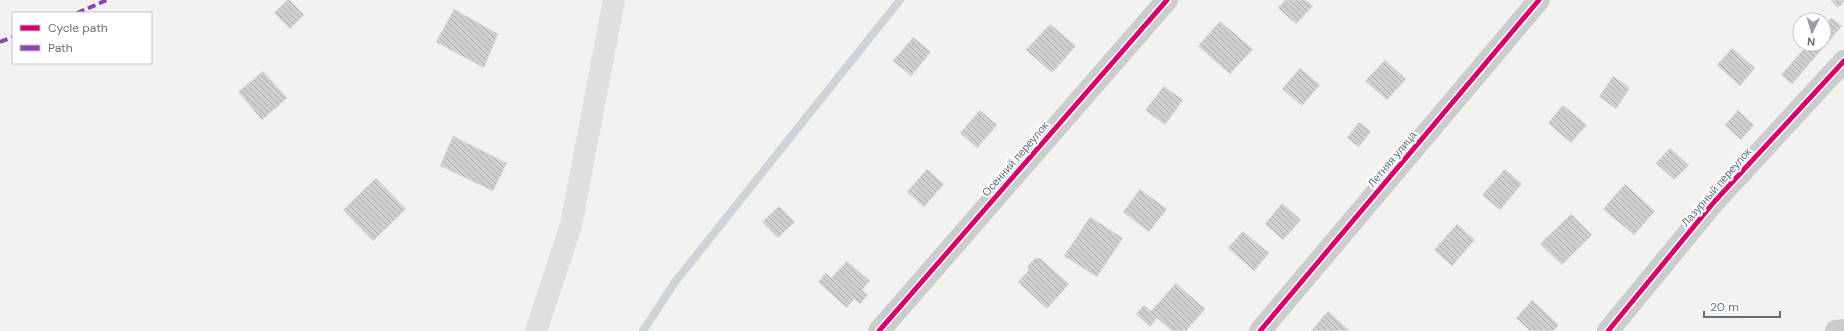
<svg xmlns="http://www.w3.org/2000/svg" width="1844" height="331" font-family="'DM Sans',sans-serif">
	<defs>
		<pattern id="building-back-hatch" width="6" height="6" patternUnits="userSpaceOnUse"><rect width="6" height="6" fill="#cecfcf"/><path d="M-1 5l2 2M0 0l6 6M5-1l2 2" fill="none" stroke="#abacad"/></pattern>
	</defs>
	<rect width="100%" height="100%" fill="#f2f3f1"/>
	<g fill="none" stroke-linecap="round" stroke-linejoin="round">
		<path stroke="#ced3d7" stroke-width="8" d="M643,331L675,282L900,0"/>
	</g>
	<path fill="url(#building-back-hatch)" stroke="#e2e2e1" d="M287,0H290L304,15L290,29L274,13Z
		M1285,0H1306L1313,6L1296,24L1278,8Z
		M1830,0H1844V2L1838,8Z
		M454,9L498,34L484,68L436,42Z
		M1831,18L1842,26L1792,84L1781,75L1808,44H1824V26Z
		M1220,21L1253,49L1230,74L1198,46Z
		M1050,24L1076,46L1052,73L1026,50Z
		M913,37L931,52L911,76L893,61Z
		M1732,48L1755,68L1740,86L1717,65Z
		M1385,60L1406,79L1387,100L1365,81Z
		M1300,68L1320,85L1302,106L1282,89Z
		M263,71L287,98L262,120L238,92Z
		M1613,76L1630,88L1616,109L1599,97Z
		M1164,86L1183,100L1165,125L1145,110Z
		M1563,105L1587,125L1571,143L1548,123Z
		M980,110L997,125L977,148L960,133Z
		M1738,110L1754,125L1741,140L1725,125Z
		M1359,122L1371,131L1359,147L1347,138Z
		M453,136L507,163L493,191L440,166Z
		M1670,148L1689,165L1674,180L1656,163Z
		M927,169L944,184L924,207L907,192Z
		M1505,169L1522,184L1500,210L1482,195Z
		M376,178L406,209L373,241L343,210Z
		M1625,184L1655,211L1634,235L1603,209Z
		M1140,189L1167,209L1149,232L1123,212Z
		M1282,203L1301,220L1283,240L1265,224Z
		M779,206L795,222L778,238L762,222Z
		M1571,214L1592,235L1562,265L1540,244Z
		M1090,217L1123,238L1097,277L1064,256Z
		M1457,224L1475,240L1452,266L1434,250Z
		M1243,231L1269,253L1254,271L1228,248Z
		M1035,258H1040L1069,284L1047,309L1018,282L1028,271V266Z
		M847,261L870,281L862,290L868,295L860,304L854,299L847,308L818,282L826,273L831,278Z
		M1176,283L1205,309L1186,331H1172L1157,318L1150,327L1136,314L1144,305L1151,311Z
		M1532,300L1559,325L1553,331H1530L1516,318Z
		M1328,311L1350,331H1311Z"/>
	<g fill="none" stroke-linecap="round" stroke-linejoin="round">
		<path stroke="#cbcccc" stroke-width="22" d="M879,331L1167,0
			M1260,331L1539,0
			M1608,331L1714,202L1844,61
			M1836,331L1844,330"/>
		<path stroke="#dedfe0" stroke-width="22" d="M536,331L571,225L614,0"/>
		<path stroke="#8e44ad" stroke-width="4" stroke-dasharray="8 4" stroke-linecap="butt" d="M77,13L107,0
			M0,42L13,37"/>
		<defs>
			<path id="cycleway" d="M879,331L1167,0
				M1260,331L1539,0
				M1608,331L1714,202L1844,61"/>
		</defs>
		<use href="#cycleway" stroke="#fff" stroke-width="8"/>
		<use href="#cycleway" stroke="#d6006c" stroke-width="5"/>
	</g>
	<g text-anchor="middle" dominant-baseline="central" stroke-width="4" stroke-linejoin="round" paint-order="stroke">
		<g font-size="11" fill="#646e7f" stroke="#fff">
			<text transform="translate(1015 159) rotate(-49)">Осенний переулок</text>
			<text transform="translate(1392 159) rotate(-50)">Летняя улица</text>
			<text transform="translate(1716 187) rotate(-49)">Лазурный переулок</text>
		</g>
	</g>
	<rect x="12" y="12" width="140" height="52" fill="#ffffff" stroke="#c1c5cc"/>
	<rect x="20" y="25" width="20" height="6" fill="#d6006c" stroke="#c1c5cc"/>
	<text x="48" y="32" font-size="12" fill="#646e7f">Cycle path</text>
	<rect x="20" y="45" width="20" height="6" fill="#8e44ad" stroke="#c1c5cc"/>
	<text x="48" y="52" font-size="12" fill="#646e7f">Path</text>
	<g transform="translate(1812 32) rotate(185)"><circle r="19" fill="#ffffff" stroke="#c1c5cc"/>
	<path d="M0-3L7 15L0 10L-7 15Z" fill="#969da7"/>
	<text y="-6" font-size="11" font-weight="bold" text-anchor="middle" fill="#646e7f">N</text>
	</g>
	<path d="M1704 311v6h76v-6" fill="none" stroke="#646e7f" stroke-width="2"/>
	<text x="1710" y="311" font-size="12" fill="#646e7f" stroke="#ffffff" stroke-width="3" paint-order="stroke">20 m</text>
</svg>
